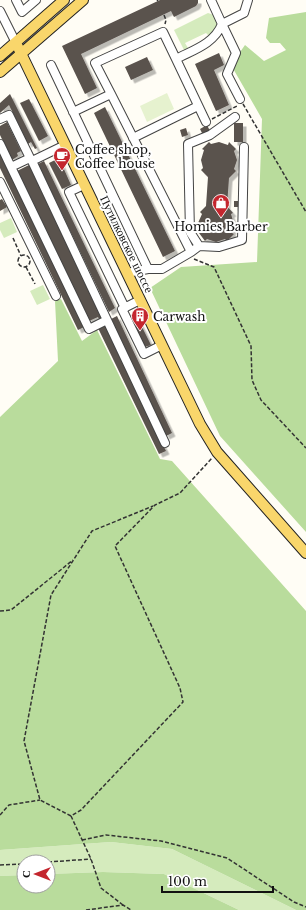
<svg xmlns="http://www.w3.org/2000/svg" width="306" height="910" font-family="'Libre Baskerville',serif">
	<defs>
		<filter id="shadow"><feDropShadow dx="3.5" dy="3.5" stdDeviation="0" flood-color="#0004"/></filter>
	</defs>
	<rect width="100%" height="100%" fill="#fffdf5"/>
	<path fill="#d5ebbd" d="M208,13L214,15L219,26L209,36L206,33L185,43L188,48L184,50L174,30Z
		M11,218L17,232L4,238L0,230V223Z
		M43,285L50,299L37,305L30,291Z
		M111,842L172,849L296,910H239L164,874L103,872L48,874V862H24V875L0,876V850Z"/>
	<path fill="#b9dc9c" d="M306,12V532L220,436L150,288L181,267L257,262L262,119L231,65L245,45L264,61L286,50L280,43H270L266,38L269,18Z
		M61,299L82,341L97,330L160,459L172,461L306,611V910H296L172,849L111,842L0,850V417L58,361L55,301Z
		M103,872L164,874L239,910H0V876L24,875V886H48V874Z"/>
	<path fill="#e6f2cf" d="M167,93L174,109L147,122L140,106Z"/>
	<path fill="#5a524d" filter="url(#shadow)" d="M160,0H198V3L196,6L174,17L171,11L81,54L97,88L85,94L62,46Z
		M219,53L224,65L214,70L229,105L216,111L195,64Z
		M147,57L153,70L131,80L125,67Z
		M10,94L37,148L35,149L31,142L28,144L9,105L0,113V103Z
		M29,99L48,136L39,141L20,103Z
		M105,107L175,251L163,257L94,113Z
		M7,122L21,151L17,153L18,156L12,160L0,135V126Z
		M234,123H243V142H234Z
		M207,125L210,131L203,135L200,129Z
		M186,128L188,135L182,137L180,130Z
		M209,142L211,144L219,142L228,145L229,142L236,149L234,151L237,160L234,169L236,171L229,178L227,206L233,213L231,214L234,224L232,233L234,234L227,241L225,239L216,242L207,239L205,241L199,233L200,232L198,223L202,214L200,212L206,206L208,177L201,170L203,168L201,160L204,150L202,149Z
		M0,153L84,327L78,330L0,168Z
		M59,158L71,185L62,189L49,163Z
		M44,161L115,308L109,312L38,164Z
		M29,165L103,317L99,319L98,317L89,321L17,171Z
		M2,199L7,207L0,211V200Z
		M234,201H239V207H234Z
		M136,315L151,345L145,347L130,318Z
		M117,316L172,433L166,436L111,319Z
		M104,323L166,451L159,454L97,326Z"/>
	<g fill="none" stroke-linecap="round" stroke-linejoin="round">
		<defs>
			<path id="minor" d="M16,0L22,12L36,0
				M211,0L222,24L244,13L248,0
				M0,11L16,43
				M51,65L148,269
				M111,94L191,252L162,269H148L127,273
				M73,112L111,94L95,63L163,32L176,59
				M0,119L9,115L30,158
				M206,122L176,59C193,50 214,44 222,24L236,53L227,74L240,99
				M133,138L198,106
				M0,144L11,167
				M65,145L32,161L165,443
				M32,161L30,158L11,167L89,329L107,320
				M0,182L56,296
				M84,185L69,192L125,308
				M199,246L219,247L242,240L244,147
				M191,252L199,246L190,232L188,144L210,135L235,117
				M140,300L122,309L144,354L162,345"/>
			<path id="major" d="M16,43L200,424L217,452L306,553
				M0,56L64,0
				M0,72L83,0"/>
		</defs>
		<use href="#minor" stroke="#444" stroke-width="10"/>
		<use href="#major" stroke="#222" stroke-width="12"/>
		<path stroke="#333" stroke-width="1.5" stroke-dasharray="4 2" stroke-linecap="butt" d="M157,0L158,1
			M164,15L166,20L165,24
			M243,104L306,212
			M212,119L237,106
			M13,238L21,256
			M18 261a6 6 0 1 1 12 0a6 6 0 1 1-12 0Z
			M194,259L214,267L251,346L252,380L261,400L306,448
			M26,267L35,284
			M0,611L11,610L73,560
			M0,815L9,805L40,800
			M71,816L40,800L24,741L51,595L92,531L153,506
			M82,840L106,835L161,841L227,858L294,902L306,907
			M48,862L91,859
			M0,865L24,864
			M123,905L101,888L91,859L71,816L81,810L183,702L180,688L115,546L155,505L180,493L212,458
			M86,910L123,905L131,910"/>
		<use href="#minor" stroke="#fff" stroke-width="8"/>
		<use href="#major" stroke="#f9d66b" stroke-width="10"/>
	</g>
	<defs>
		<symbol id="cafe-pin" viewBox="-11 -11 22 30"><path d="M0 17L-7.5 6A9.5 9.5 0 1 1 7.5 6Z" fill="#c4262e" stroke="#fff"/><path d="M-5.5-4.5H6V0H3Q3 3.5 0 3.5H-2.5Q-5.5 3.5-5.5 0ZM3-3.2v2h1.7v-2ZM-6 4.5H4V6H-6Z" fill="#fff"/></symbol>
		<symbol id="shop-pin" viewBox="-11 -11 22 30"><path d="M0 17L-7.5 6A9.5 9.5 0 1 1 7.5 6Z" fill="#c4262e" stroke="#fff"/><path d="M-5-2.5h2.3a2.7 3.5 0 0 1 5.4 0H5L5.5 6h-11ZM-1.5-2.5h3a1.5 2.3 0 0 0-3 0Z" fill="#fff"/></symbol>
		<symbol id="building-pin" viewBox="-11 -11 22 30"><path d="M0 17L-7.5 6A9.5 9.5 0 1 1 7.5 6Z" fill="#c4262e" stroke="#fff"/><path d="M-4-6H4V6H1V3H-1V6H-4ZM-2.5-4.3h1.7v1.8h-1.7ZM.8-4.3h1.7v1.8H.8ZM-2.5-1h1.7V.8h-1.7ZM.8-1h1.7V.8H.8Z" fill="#fff"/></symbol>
	</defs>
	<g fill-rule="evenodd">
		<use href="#cafe-pin" x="52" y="146" width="20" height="27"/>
		<use href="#shop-pin" x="211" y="193" width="20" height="27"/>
		<use href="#building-pin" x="130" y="306" width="20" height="27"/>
	</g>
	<g text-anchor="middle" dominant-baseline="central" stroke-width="4" stroke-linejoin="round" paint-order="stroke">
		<g font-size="12" fill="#111" stroke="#fff" text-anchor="start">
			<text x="75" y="149">Coffee shop,<tspan x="75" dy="14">Coffee house</tspan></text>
			<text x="221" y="226" text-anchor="middle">Homies Barber</text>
			<text x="153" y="316">Carwash</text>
		</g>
		<g font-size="12" fill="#111" stroke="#fff">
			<text transform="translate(127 244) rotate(64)">Путилковское шоссе</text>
		</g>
	</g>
	<g transform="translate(36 874) rotate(270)"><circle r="19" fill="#ffffff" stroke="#a0a0a0"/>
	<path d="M0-3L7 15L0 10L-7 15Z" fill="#c4262e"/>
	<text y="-6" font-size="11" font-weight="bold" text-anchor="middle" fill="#111111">С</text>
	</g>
	<path d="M162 886v6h111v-6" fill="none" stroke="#111111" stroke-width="2"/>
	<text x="168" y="886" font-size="12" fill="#111111" stroke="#ffffff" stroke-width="3" paint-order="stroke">100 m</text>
</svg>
